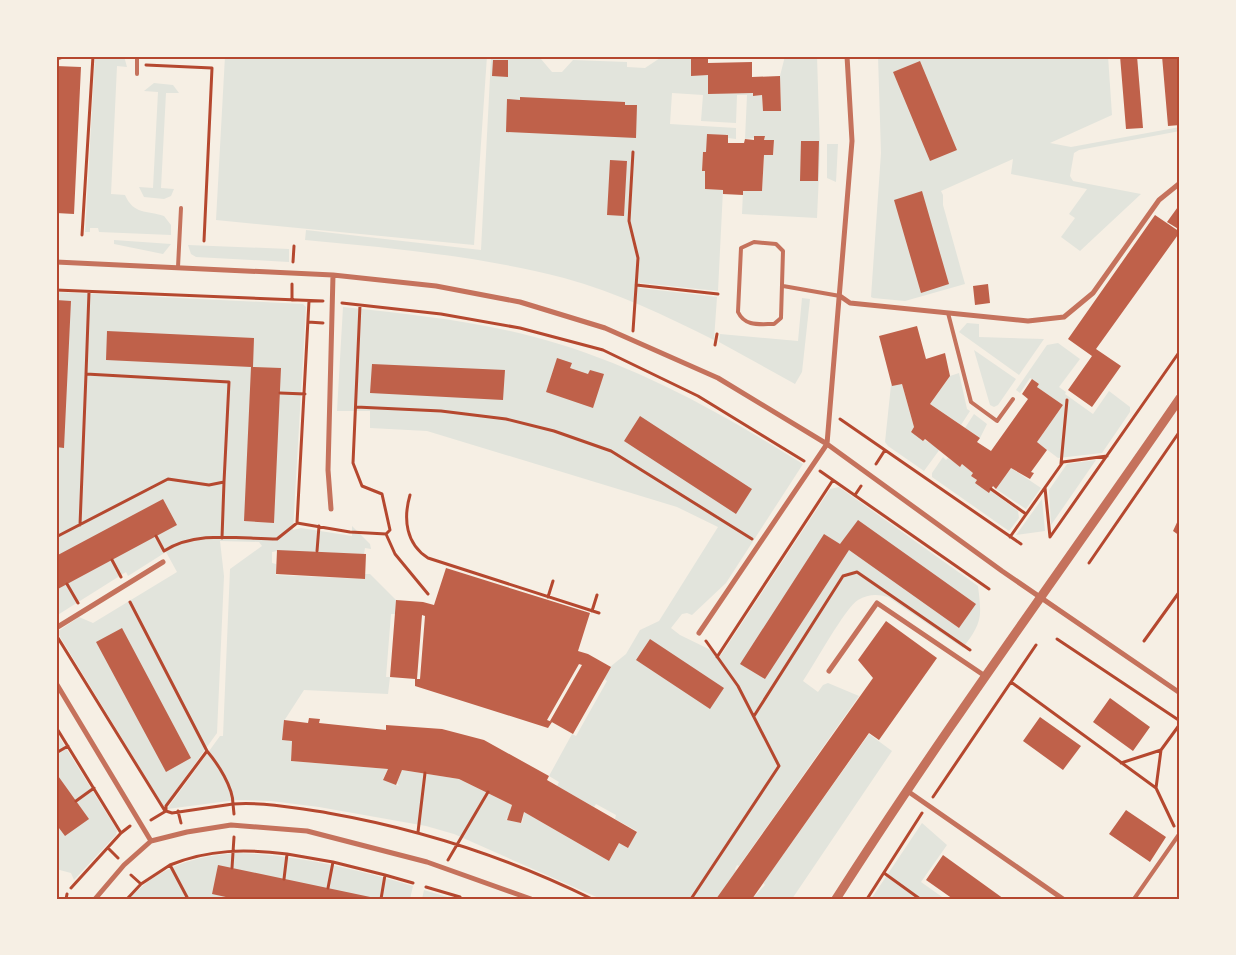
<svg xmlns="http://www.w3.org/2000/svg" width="1236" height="955" font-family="Ubuntu,sans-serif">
	<rect width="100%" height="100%" fill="#f6efe4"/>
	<path fill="#e2e4dc" d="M95,56H124L127,67L117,66L111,194L125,195C134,215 146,210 164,216L171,225V235L99,232L98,228H90V232H85Z
		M225,56H487L474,245L216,220Z
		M663,56H691L692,75H708L753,93V96L762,95L763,111L781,110L780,76L785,56H817L820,151L817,218L742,214L743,191H762L764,155H773L774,141L764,140L765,137L745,139L747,95H737L736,123L701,121L703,95L672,93L670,124L736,128V139L728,138L727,134L706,152H703L702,171H705V189L723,190L718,291L640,283V288L717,297L714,340C666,316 616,292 564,278C479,256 392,248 305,240L306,230L481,250L491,58L541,59L552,72H562L573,60L627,62V67L645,68Z
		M878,56H1108L1112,115L1050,143L1071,147L1180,127V131L1079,150L1074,153L1070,176L1073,181L1141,194L1080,251L1061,237L1075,218L1069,214L1087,189L1011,174L1013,159L941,191L943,195V205L965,284L905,301L873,298L871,297L881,153Z
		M154,83L173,85L179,93H166L161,188L174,189L171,196L164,199L144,197L139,187L153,188L158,92L144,91Z
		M827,144H838L836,182L827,178Z
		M114,240L171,244L163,254L114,244Z
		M188,245L289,249V262L196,257L191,254Z
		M56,292L303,304L306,307L293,530L301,528L352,536V526L370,544L371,549L365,548L364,554L277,551L272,552V563L276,564V575L364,579L365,574H370L396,600L395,614H391L386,677H390L388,694L304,690L284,721L282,739L292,741L291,761L388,769L383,779L399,786L397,783L402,770L459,779L512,805L508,818L505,819L522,823L524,812L609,861L619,843L628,848L637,831L615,819L616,815L596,804L594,807L557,786L559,782L549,776L572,734L576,736L607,681L604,679L610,667L626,654L640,630L659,621L718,527L677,507L427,431L370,428V411H337L343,307C416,315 489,322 559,344C647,371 726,416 803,464L726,583L692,615L687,613L682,614L671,628L680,635L721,655L830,489L839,487L978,586C982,618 982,622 963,648L888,597C878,594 868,594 858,600C845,608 814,665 803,681L818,692L823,685L828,683L859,696L739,866L737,865L735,869L736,871L716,899H601L454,834L426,826L319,807L271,801L236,800L167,809L220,736H223L230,569L262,546L259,542L220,541L224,576L217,733L164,807L57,632L79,617L93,623L177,572L166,552L128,576L126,572L56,616Z
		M802,298L810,299L802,372L795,384L719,342L720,334L798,341Z
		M967,323L979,324V337L1044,339L1019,375L959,332Z
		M1058,343L1080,359L1059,387L1066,392L1065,394L1093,414L1109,391L1130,407V412L1102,453L1058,458L1037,442L1063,405L1037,387L1039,384L1030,378L1020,393L1016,390L1047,345Z
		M974,350L1016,379L998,405L994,407L990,405Z
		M959,373L967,409L970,411L961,425L930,404L950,376Z
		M902,384L914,427L911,432L940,449L924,471L888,446L885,442L891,385Z
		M974,414L987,424L980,438L965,428Z
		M943,457L946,460L948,458L960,466L962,464L973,473L971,476L1018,511L1019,518L1009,531L932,477V473Z
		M1096,460L1051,525L1049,490L1067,464Z
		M1011,468L1041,488L1026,509L996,489Z
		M1042,499L1045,531L1016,535Z
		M56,732L117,830L116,835L74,880L71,873L56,869Z
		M869,734L892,751L792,899H752L765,885L763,883Z
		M922,823L947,845L921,882L945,899H871Z
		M238,853C298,855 356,869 413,886L410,899H129C159,866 195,856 238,853Z
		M424,890L454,899H422Z"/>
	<path fill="#bf614a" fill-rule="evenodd" d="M1120,56H1137L1143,128L1126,129Z
		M1162,56H1180V125L1168,126Z
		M708,58V63L752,62V77L780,76L781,111H763L762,95L753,96V93L708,94V75L691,76V59Z
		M493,60H508V77L492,76Z
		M920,61L957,150L930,161L893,72Z
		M56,66L81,67L74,214L56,213Z
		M520,97L625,102V105H637L636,138L506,132L507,99L520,100Z
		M707,134L728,135V143H744L745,139L754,140V136H765L764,140H774L773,155H764L762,191H743V195L723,194V190L705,189V171H702L703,152H706Z
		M801,141H819L818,181H800Z
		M610,160L627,161L624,216L607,215Z
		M922,191L949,284L921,293L894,200Z
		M1180,204V230L1167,222Z
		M1155,215L1180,232L1096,349L1121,366L1092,407L1068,390L1092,356L1068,339Z
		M988,284L990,303L975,305L973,286Z
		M56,300L71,301L64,448L56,447Z
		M917,326L926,359L945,353L950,376L930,404L980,438L977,442L991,451L1028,399L1022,394L1032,379L1039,384L1037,387L1063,405L1037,442L1047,450L1031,472L1034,473L1030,479L1011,468L996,489L993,486L989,493L975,483L977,480L971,476L973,473L962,464L960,467L925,439L923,441L911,432L914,427L902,384L892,386L879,336Z
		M107,331L254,338L253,367L281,368L274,523L244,521L251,367L106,360Z
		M557,358L572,363L570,368L588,374L590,370L604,374L593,408L546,392Z
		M372,364L505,370L503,400L370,393Z
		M640,416L752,489L736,514L624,441Z
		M163,499L177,525L56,590V556Z
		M1180,516V536L1173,531Z
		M858,520L976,604L959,628L849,550L765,679L740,664L824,534L840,544Z
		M277,550L366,554L365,579L276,574Z
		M446,568L590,613L578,651L588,654L611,667L573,734L550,721L582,665L579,664L547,720L552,722L548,728L415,686V679L390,677L396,600L423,602L434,605ZM422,615L425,616L420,679H417Z
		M886,621L937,658L879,740L869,733L752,899H716L873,678L858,660Z
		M122,628L191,758L166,772L96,642Z
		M650,639L724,688L710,709L636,660Z
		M1110,698L1150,727L1133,751L1093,722Z
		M1040,717L1081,746L1063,770L1023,741Z
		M309,718L320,719L319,723L386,730V725L442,729L484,740L549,776L547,780L637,832L628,848L619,843L609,861L524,812L521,823L507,820L512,805L459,779L402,770L396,785L383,780L388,769L291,761L292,741L282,740L284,720L308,723Z
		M56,773L89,819L65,836L56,824Z
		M1126,810L1166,837L1150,862L1109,834Z
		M943,855L1004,899H953L926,880Z
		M218,865L375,898V899H235L212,894Z"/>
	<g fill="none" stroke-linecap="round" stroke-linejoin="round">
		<path stroke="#b5482f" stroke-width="3" d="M56,59L67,56
			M146,65L212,68L204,241
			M82,235L93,56
			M293,262L294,246
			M636,285L718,294
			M56,290L323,301
			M292,300V284
			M342,303L441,314L520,328L603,350L698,396L804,461
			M360,305L353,463L362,486L382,494L390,530L386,534
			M308,322L323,323
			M633,331L638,258L629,221L633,152
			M715,345L717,334
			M86,374L89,292
			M280,393L305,394
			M356,407L441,411L506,419L554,431L611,451L752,539
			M840,419L1021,544
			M876,464L885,450
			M1061,464L1067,400
			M820,471L989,589
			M1045,488L1050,537
			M991,489L1026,514
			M410,495C403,519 406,544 428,558L599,613
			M855,495L861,486
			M297,523L309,301
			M80,525L86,374L229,382L224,482
			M156,536L164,551C197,530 240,539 277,539L297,523L350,532L386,534L395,554L428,594
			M56,537L168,479L209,485L224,482L222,538
			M1010,537L1063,462L1107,456
			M1050,537L1180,351
			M317,551L319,526
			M112,560L121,577
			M1089,563L1180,431
			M67,584L78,603
			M548,597L553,581
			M130,602L207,751
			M592,611L597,595
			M58,638L165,811
			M1057,639L1180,721
			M1144,641L1180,591
			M717,657L833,480
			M1011,682L1156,788L1174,826
			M754,716L843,576L857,572L970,650
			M56,727L121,833L130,826
			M56,753L68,746
			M1121,763L1161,750L1180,724
			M1156,788L1161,750
			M933,797L1036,645
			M76,801L94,788
			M178,811L181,823
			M234,814L233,804C265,802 296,808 328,813C419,829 509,858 592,899
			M151,820L166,811L172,813L233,804C233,787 218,764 207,751L166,806V811
			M418,832L425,773
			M108,848L118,858
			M448,860L488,792
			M170,865C209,849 246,849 287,854
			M232,868L234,837
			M884,873L920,899
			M284,879L287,854L333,862
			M141,884L170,865L188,899
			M426,887L460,897
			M71,888L121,833
			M328,888L333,862L385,875
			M66,899L67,894
			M127,899L141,884L131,875
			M381,899L385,875L413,883
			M691,899L779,766L738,686L706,641
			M867,899L922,813"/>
		<path stroke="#c5725c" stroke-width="4" d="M137,74V56
			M754,242L776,244L783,251L781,318L774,324C760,324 745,327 738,312L741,248Z
			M178,267L181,208
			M783,286L840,296
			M948,313L971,402L997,421L1013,399
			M1134,899L1180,833"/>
		<path stroke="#c5725c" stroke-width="5" d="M56,262L333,275L436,286L520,302L605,328L718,378L827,444L1002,571L1180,693
			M840,296L850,303L1028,321L1064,317L1093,293L1159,200L1180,183
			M331,509L328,470L333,275
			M56,628L163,562
			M699,633L827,444L852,141L847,56
			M829,671L877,603L985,676
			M56,683L151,841
			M906,790L1063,899
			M95,899L124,865L151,841L187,832L231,825L307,831L427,862L531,899"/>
		<path stroke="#c5725c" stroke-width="9" d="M836,899C945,728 1065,565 1180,398"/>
	</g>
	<rect width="1236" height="955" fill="none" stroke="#f6efe4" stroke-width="115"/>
	<rect x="58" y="58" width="1120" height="840" fill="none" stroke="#b5482f" stroke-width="2"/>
</svg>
